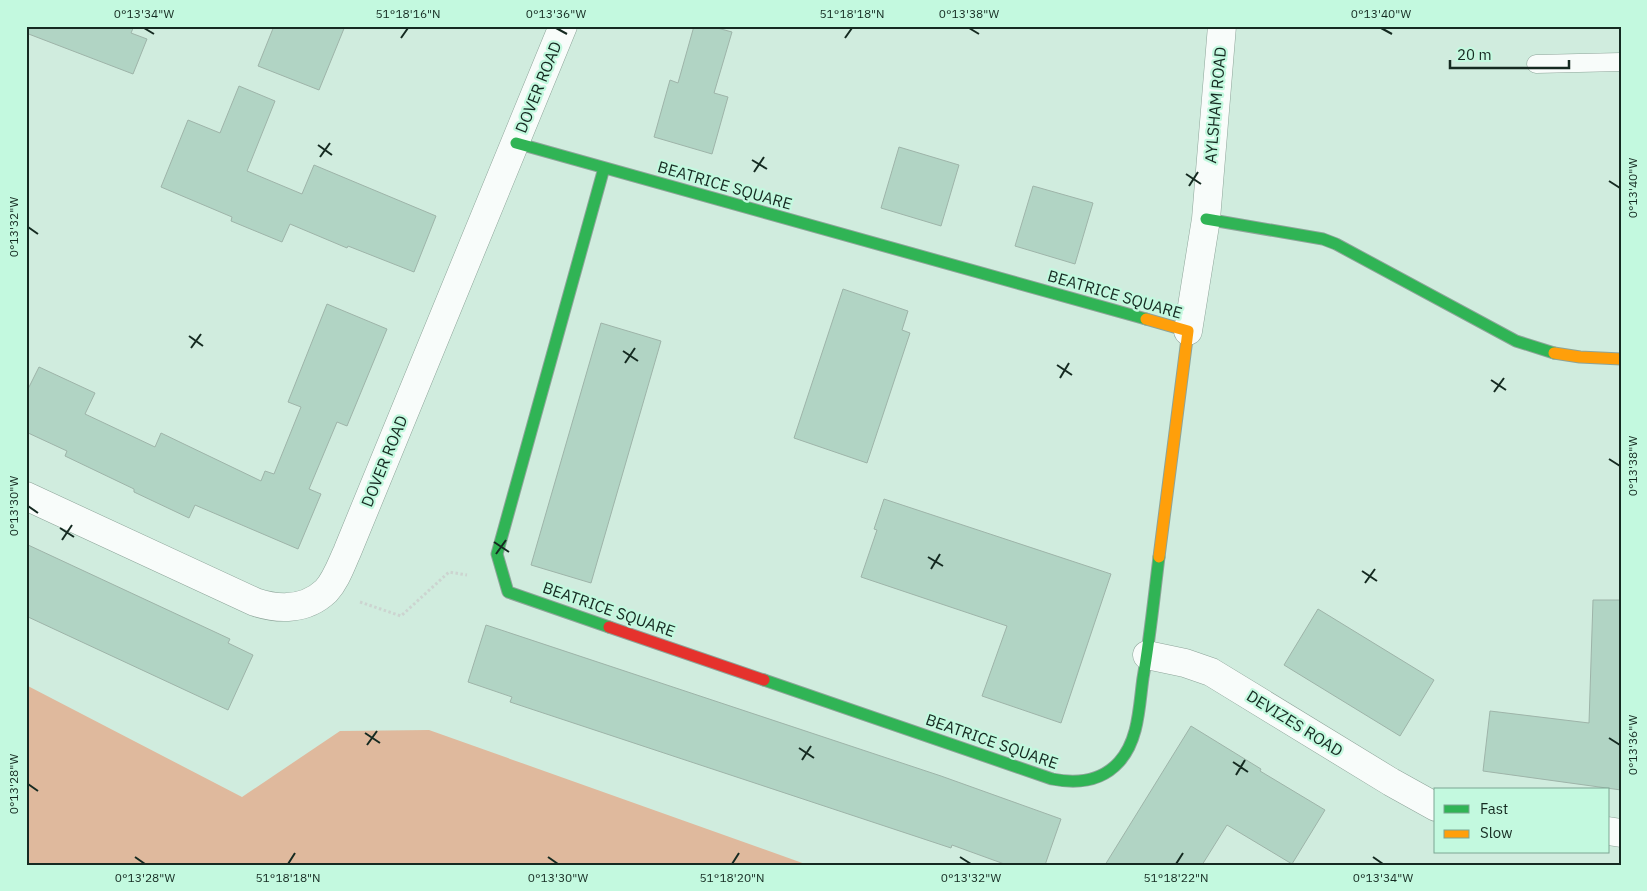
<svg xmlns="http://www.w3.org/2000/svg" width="1647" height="891" font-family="'IBM Plex Sans',sans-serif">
	<rect width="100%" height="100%" fill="#d0ecde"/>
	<path fill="#dfb99d" d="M26,685L242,797L340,731L429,730L808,865H26Z"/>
	<path fill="#b1d4c4" stroke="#9eb4a9" d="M26,26H134L131,33L147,39L133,74L26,33Z
		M274,26H345L319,90L258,66Z
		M694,26H710L732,32L714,93L728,97L712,154L654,137L670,80L678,83Z
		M239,86L275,101L247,171L302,194L314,165L436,216L414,272L348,246L347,248L290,224L282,242L231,221L232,217L161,187L188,120L220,133Z
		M899,147L959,165L941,226L881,208Z
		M1033,186L1093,203L1075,264L1015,246Z
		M843,289L908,311L902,330L910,333L867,463L794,438Z
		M327,304L387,329L347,426L337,422L309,489L321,494L298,549L195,505L189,518L134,492V489L65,456L67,451L26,432V393L39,367L95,393L85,414L155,447L161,433L261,481L265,471L274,474L301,407L288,402Z
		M601,323L661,341L591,583L531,565Z
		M884,499L1111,574L1061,723L982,696L1007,626L861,577L877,530L874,529Z
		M26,544L230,639L228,643L253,655L228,710L26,616Z
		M1593,600H1621V790L1483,771L1490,711L1589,723Z
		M1318,609L1434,680L1400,736L1284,665Z
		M486,625L941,776L1061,819L1045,865H1007L952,845L951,848L510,702L512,697L468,682Z
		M1191,726L1261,769L1260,771L1325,810L1292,864L1227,825L1202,865H1105Z"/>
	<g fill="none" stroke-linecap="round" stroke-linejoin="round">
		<defs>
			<path id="lane" d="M1536,64L1621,62"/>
			<path id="street" d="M1188,331L1206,219L1222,26
				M26,496L255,602C279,610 306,610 326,591C336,580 341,565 347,552L563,26
				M1147,655L1185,663L1211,672L1391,782L1436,807
				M1608,831L1621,833"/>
			<path id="fast" d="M516,143L1146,319
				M604,168L497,554L508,592L609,627
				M1206,219L1323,239L1336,244L1516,341L1554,353
				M764,680L1052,779C1077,784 1101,782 1119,762C1139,740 1139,706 1143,678C1150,638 1154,597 1159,557"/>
			<path id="slow" d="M1146,319L1188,331L1159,557
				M1554,353L1580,357L1621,359"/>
			<path id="jam" d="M609,627L764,680"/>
		</defs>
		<use href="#lane" stroke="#8da499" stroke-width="19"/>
		<use href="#street" stroke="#8da499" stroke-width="29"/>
		<use href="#fast" stroke="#8da499" stroke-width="13"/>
		<use href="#slow" stroke="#8da499" stroke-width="13"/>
		<use href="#jam" stroke="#8da499" stroke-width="13"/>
		<path stroke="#ccd4d0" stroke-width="3" stroke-dasharray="2.5 2.5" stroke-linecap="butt" d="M360,602L401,616L449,572L467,575"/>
		<use href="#lane" stroke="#f8fcfa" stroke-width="18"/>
		<use href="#street" stroke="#f8fcfa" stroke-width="28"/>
		<use href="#fast" stroke="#30b455" stroke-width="11"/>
		<use href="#slow" stroke="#ff9f0a" stroke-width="11"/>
		<use href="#jam" stroke="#e5322d" stroke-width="11"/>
	</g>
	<path fill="none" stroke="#152a21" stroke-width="2" d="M144,28L154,34M556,28L567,34M969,28L979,34M1381,28L1392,34M401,38L408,28M845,38L852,28M318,145L332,155M320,157L330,143M752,160L767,169M754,172L764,157M1186,174L1201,184M1609,181L1620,188M1189,186L1198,172M28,227L38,234M189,336L203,346M191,348L201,334M623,351L638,361M625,363L635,348M1057,365L1072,375M1060,378L1069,363M1491,380L1506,390M1494,392L1504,378M1609,459L1620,466M28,506L38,513M60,528L74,537M62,540L72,525M494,542L509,552M496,554L506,540M928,557L943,566M931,569L940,554M1362,571L1377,581M1365,583L1375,569M365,733L380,743M1609,738L1620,745M367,745L377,731M799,748L814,758M802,760L811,746M1233,762L1248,772M1236,775L1245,760M28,784L38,791M135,857L145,864M548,857L558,864M960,857L971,864M1373,857L1383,864M288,864L295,853M732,864L739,853M1176,864L1183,853"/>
	<g text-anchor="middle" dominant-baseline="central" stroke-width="4.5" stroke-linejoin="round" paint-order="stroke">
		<g font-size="16" fill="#152a21" stroke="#c3f9df">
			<text transform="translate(538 87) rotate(-68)">DOVER ROAD</text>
			<text transform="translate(1215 105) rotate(-85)">AYLSHAM ROAD</text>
			<text transform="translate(725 185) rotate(16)">BEATRICE SQUARE</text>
			<text transform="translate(1115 294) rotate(16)">BEATRICE SQUARE</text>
			<text transform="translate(384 461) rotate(-68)">DOVER ROAD</text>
			<text transform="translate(609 609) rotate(19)">BEATRICE SQUARE</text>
			<text transform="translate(1295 723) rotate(32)">DEVIZES ROAD</text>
			<text transform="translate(992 741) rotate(19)">BEATRICE SQUARE</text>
		</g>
	</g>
	<rect width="1647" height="891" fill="none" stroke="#c3f9df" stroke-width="55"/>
	<rect x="1434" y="788" width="175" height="65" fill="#c3f9df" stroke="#7da693"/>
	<rect x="1444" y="805" width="25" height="8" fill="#30b455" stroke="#7da693"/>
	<text x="1480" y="814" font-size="15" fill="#152a21">Fast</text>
	<rect x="1444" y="830" width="25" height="8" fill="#ff9f0a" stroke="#7da693"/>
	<text x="1480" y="838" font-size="15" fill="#152a21">Slow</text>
	<path d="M1450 60v8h119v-8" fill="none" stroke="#152a21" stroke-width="2.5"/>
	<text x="1457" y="60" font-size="15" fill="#152a21" stroke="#c3f9df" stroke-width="4" paint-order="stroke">20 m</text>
	<rect x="28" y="28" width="1592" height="836" fill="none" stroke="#152a21" stroke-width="2"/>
	<g font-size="12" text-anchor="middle" fill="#152a21">
		<text x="144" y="18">0°13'34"W</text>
		<text x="408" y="18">51°18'16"N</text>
		<text x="556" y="18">0°13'36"W</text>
		<text x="852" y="18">51°18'18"N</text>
		<text x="969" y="18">0°13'38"W</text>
		<text x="1381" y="18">0°13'40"W</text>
		<text transform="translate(1633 188) rotate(-90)" y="4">0°13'40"W</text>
		<text transform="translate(14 227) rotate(-90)" y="4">0°13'32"W</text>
		<text transform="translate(1633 466) rotate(-90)" y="4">0°13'38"W</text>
		<text transform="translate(14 506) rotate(-90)" y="4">0°13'30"W</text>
		<text transform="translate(1633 745) rotate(-90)" y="4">0°13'36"W</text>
		<text transform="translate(14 784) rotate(-90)" y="4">0°13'28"W</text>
		<text x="145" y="882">0°13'28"W</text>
		<text x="288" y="882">51°18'18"N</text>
		<text x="558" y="882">0°13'30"W</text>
		<text x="732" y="882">51°18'20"N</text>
		<text x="971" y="882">0°13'32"W</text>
		<text x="1176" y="882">51°18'22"N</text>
		<text x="1383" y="882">0°13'34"W</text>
	</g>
</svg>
